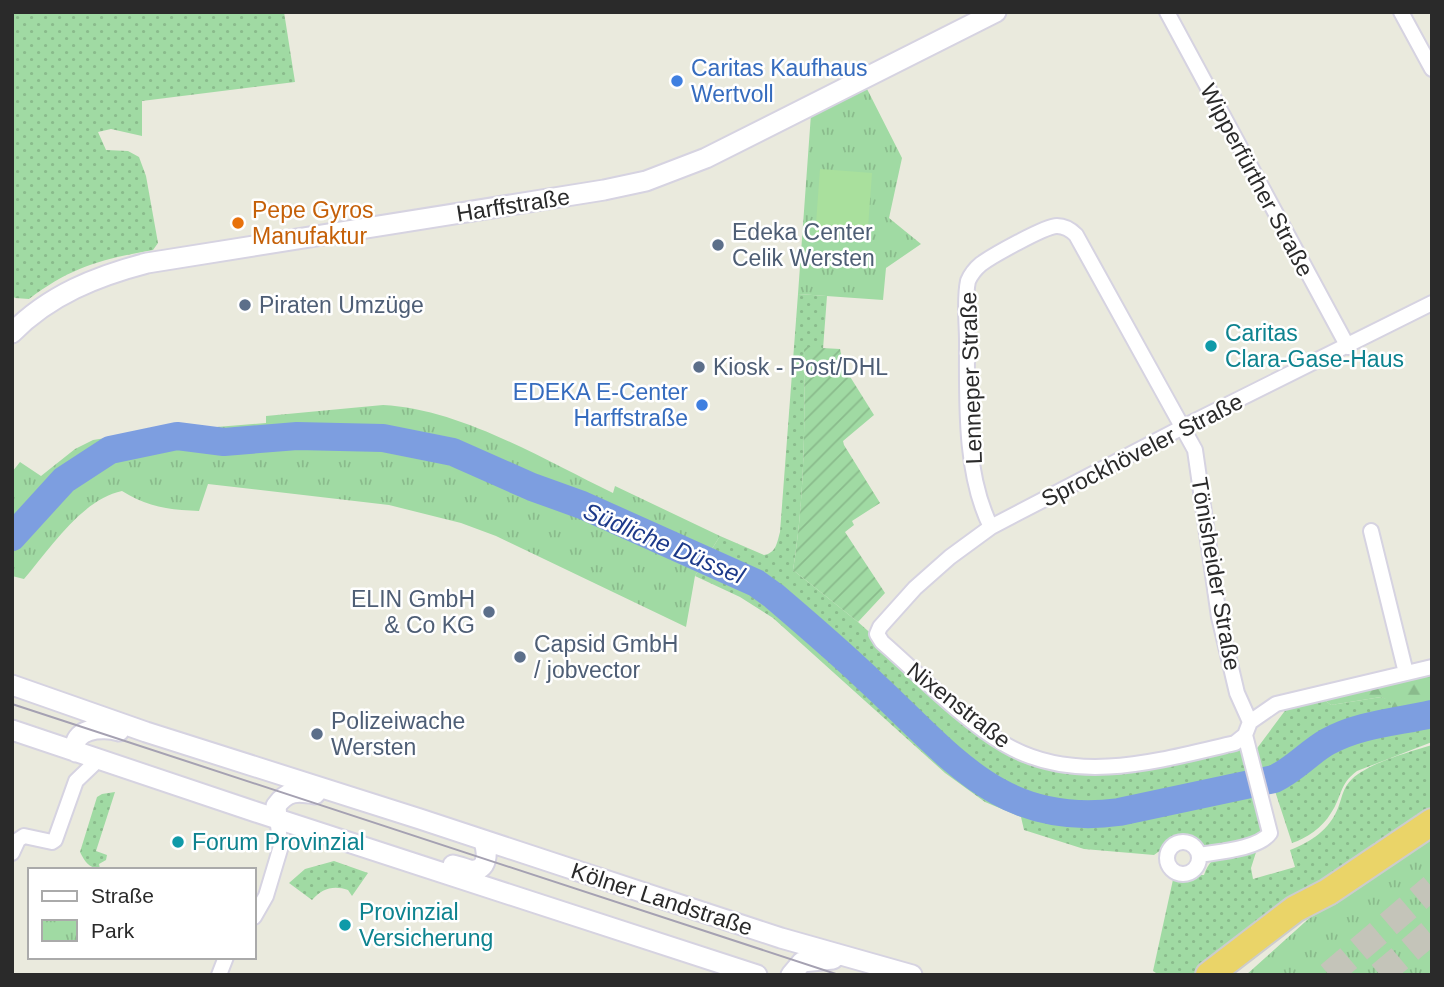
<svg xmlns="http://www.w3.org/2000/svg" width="1444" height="987" font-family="Arial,sans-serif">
	<defs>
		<pattern id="grass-dots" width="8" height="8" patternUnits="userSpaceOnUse" patternTransform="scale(1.75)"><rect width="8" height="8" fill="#a0daa3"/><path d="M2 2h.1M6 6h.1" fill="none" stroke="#8abb8c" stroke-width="1.8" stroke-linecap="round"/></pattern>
		<pattern id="forest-firs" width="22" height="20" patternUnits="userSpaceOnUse" patternTransform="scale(1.75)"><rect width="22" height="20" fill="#a0daa3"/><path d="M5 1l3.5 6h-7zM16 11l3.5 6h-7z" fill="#8abb8c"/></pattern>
		<pattern id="park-tufts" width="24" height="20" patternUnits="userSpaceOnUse" patternTransform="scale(1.75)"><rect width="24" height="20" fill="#a0daa3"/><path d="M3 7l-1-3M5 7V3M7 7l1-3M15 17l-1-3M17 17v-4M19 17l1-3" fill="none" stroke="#8abb8c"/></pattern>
		<pattern id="garden-furrows" width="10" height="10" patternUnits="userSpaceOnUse" patternTransform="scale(1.75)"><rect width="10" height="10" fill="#a0daa3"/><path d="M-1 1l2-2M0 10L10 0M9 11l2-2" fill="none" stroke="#8abb8c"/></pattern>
	</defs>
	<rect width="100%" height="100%" fill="#eaeadd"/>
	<path fill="url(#grass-dots)" d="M12,12H284L295,82L142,101V136L111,129L98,132L106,150L128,151L139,157L146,176L158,243L153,250C102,259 71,267 29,299L15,298L12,295Z
		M798,294L827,296L823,349L804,348C805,422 805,496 793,570L858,622L969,721L1018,754L1103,770L1242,744L1262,831L1256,837L1209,849L1185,838L1176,839L1154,855L1084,849L1024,830L1021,817L985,802L945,773L773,618L740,597L695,576L720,536L764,555C776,553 777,543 780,532Z
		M1381,697L1390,700L1395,718L1366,723L1341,733L1323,741L1291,769L1266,776L1255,751L1287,708L1323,699L1331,705Z
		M1432,714V742L1357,771C1339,784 1342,797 1331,813C1322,828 1307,838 1292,843L1272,782L1293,774L1326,747L1345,736Z
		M1432,745V810L1195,975H1159L1153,971L1174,875H1204C1213,849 1234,851 1258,846L1251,868L1253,879L1295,867L1290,850C1311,842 1330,829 1338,808C1342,798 1343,787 1352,779C1369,763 1409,752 1432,745Z
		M115,792L96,851L107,855L106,860L99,864L100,869C88,867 85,862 80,852L97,797L102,794Z
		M334,861L368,873L352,896L348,890C334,885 322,888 312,900L289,883L305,869Z"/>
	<path fill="url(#forest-firs)" d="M1432,674V711L1395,718L1390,701L1381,697L1331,705L1323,699Z"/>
	<path fill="url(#park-tufts)" d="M866,87L902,158L889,218L921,244L886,268L883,300L798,294L811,114Z
		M383,405C461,409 542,459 613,493L615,486L720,536L695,576L686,627L496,536L461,523L389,505L208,484L199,511C170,510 147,507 122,491C82,499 49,550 24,579L12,576V472L20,462L41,476L75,449L93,440L131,434L266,423V416Z
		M1432,828V975H1246L1315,913Z"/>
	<path fill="url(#garden-furrows)" d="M804,347L840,349L844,367L874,415L843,441L844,445L880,503L852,521L854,525L845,532L885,593L858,622L793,570C805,496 805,422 804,347Z"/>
	<path fill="#a9e09d" d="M820,169L872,173L867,241L815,237Z"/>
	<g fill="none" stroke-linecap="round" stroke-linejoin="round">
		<path stroke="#7d9ee0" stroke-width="28" d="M12,537L64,480L110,450L177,436L224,442L297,436L383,438L453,452L532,487L582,505L756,583L774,596C808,625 842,654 874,685C951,756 1001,828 1119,812L1274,779C1295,769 1308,753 1327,742C1359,724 1397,722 1432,714"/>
		<path stroke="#c4c4b9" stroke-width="26" stroke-dasharray="26 13" stroke-linecap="butt" d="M1329,975L1432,887
			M1380,975L1432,931"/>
		<defs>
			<path id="street" d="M1167,12L1348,347
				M1401,12L1432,69
				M1432,303L1181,428L991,527L950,557L915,588L880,627L877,634L882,642C921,676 962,719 1006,745C1077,786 1161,760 1235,743L1245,735L1250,722L1276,704L1432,667
				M991,527C964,474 967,400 967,341C967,322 964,300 968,281C971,274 975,269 981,264C992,256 1045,226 1057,226C1064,226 1071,230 1076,235L1195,450L1219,617L1237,693L1250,722
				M1371,531L1406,673
				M1167 858a16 16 0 1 1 32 0a16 16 0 1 1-32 0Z
				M12,853L18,840L24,836L52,842L55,840L76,781L99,759
				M1199,855C1217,852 1259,849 1270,833L1245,735
				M254,917L266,896L281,846L277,819
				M219,975L226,957"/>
			<path id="secondary" d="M12,333C49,295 97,276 147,263L604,190L646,181L706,158L996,12
				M12,685L146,732L420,819L781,938L912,975
				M12,730L256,812L757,975
				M76,752C70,728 103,726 119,731
				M277,819L276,806C287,790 298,791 315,794
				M453,865C459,866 465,869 470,870C489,872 488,851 483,840
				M791,975L802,962L833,959"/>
			<path id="highway" d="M1209,975L1295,909L1328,892L1432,822"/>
		</defs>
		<use href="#street" stroke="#d6d3e1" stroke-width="18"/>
		<use href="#secondary" stroke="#d6d3e1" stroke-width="23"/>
		<use href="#highway" stroke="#ccc" stroke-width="30"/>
		<use href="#street" stroke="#fff" stroke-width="14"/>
		<use href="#secondary" stroke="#fff" stroke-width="19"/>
		<use href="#highway" stroke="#ead468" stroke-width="26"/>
		<path stroke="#a5a1b2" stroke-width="2" d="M12,704L839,975"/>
	</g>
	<g fill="#3f7fe0" stroke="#fff" stroke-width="2.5">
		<circle cx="677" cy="81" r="7"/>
		<circle cx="702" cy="405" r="7"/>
	</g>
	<circle fill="#e8710a" stroke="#fff" stroke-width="2.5" cx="238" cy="223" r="7"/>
	<g fill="#5c6f8a" stroke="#fff" stroke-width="2.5">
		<circle cx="718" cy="245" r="7"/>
		<circle cx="245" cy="305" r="7"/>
		<circle cx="699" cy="367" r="7"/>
		<circle cx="489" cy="612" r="7"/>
		<circle cx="520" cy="657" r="7"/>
		<circle cx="317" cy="734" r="7"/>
	</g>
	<g fill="#0f9aa8" stroke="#fff" stroke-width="2.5">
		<circle cx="1211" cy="346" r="7"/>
		<circle cx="178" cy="842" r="7"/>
		<circle cx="345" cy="925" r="7"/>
	</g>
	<g text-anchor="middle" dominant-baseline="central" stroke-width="5" stroke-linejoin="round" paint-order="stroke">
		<g font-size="23" fill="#366cbe" stroke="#fff" text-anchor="start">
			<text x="691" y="68">Caritas Kaufhaus<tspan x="691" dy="26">Wertvoll</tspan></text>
			<text x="688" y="392" text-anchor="end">EDEKA E-Center<tspan x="688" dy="26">Harffstraße</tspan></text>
		</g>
		<g font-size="23" fill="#2a2a2a" stroke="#fff">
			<text transform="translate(1257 180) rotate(62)">Wipperfürther Straße</text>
			<text transform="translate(513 205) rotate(-9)">Harffstraße</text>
			<text transform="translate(971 378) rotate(-92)">Lenneper Straße</text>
			<text transform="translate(1142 450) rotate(-27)">Sprockhöveler Straße</text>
			<text transform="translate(1216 574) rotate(80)">Tönisheider Straße</text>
			<text transform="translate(959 705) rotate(38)">Nixenstraße</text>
			<text transform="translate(662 899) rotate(18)">Kölner Landstraße</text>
		</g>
		<g font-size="23" fill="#c56008" stroke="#fff" text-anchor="start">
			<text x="252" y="210">Pepe Gyros<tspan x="252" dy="26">Manufaktur</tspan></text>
		</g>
		<g font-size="23" fill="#4e5e75" stroke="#fff" text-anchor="start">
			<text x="732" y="232">Edeka Center<tspan x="732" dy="26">Celik Wersten</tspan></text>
			<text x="259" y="305">Piraten Umzüge</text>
			<text x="713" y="367">Kiosk - Post/DHL</text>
			<text x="475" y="599" text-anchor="end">ELIN GmbH<tspan x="475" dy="26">&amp; Co KG</tspan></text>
			<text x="534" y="644">Capsid GmbH<tspan x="534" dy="26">/ jobvector</tspan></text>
			<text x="331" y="721">Polizeiwache<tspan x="331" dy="26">Wersten</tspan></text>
		</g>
		<g font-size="23" fill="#0d838f" stroke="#fff" text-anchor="start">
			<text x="1225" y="333">Caritas<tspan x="1225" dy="26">Clara-Gase-Haus</tspan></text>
			<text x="192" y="842">Forum Provinzial</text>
			<text x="359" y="912">Provinzial<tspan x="359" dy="26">Versicherung</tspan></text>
		</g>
		<g font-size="24" font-style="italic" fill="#1d3a8a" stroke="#fff">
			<text transform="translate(664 543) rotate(23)">Südliche Düssel</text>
		</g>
	</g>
	<rect width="1444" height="987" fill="none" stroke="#2a2a2a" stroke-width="28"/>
	<rect x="28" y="868" width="228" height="91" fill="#ffffff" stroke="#aaaaaa" stroke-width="2"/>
	<rect x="42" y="891" width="35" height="10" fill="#ffffff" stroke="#aaaaaa" stroke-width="2"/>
	<text x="91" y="903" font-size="21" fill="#2a2a2a">Straße</text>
	<rect x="42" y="920" width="35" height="21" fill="url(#park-tufts)" stroke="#aaaaaa" stroke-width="2"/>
	<text x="91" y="938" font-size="21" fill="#2a2a2a">Park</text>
</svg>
